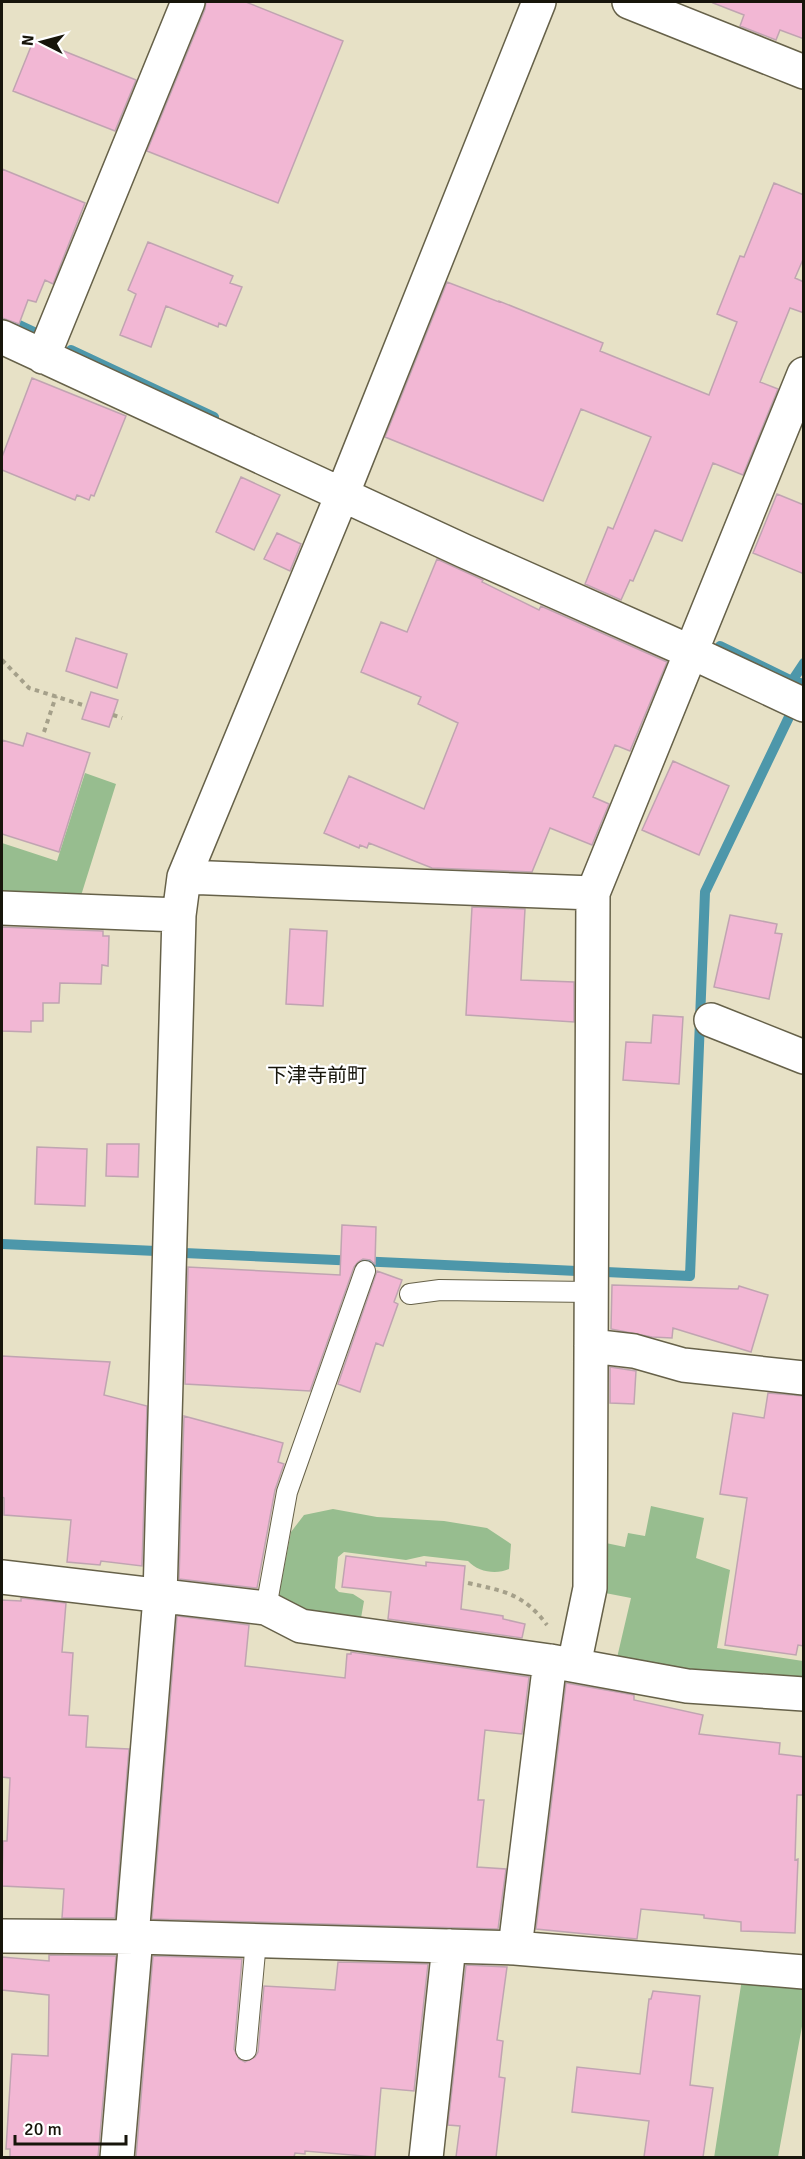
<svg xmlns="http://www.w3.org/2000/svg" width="805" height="2159" font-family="Signika,'Noto Sans JP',sans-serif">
	<rect width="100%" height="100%" fill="#e7e1c6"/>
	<path fill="#97bd8f" d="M85,773L116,784L79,902L2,899V843L57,861Z
		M651,1506L704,1518L696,1558L730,1570L717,1648L803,1661V1686L616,1662L631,1598L600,1592L601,1542L625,1547L628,1533L645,1536Z
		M333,1509L377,1517L444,1521L487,1528L511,1544L509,1569C496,1575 478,1572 468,1561L424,1556L406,1560L344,1552L338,1557L335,1588L339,1592L353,1594L364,1601L361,1618L354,1626L310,1619L278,1600L291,1532L304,1515Z
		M742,1979L803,1984V2021L778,2157L714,2158Z"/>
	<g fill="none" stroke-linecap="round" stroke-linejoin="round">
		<path stroke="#4d97aa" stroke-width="10" d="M2,317L34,332
			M71,350L214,417
			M720,646L792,681L804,684
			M792,681L804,663
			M2,1244L156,1251
			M184,1253L577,1271
			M606,1272L690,1276L705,892L789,717"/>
	</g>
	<path fill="#f2b7d4" stroke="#c0a4b1" stroke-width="1.5" d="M206,2H246L343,41L278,203L147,151L205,9Z
		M714,2H804V39L780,30L776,40L740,26L744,15L713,3Z
		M34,39L136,80L115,131L13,91Z
		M2,169L85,203L53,284L45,280L36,302L28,300L19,324L2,318Z
		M774,183L804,195V257L795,278L804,282V313L790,308L760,382L778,389L743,475L713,463L682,541L655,530L633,581L630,580L621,600L585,584L608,527L613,529L651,437L581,409L543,501L385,437L447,282L499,302V301L603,343L600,351L709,395L737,322L717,314L740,256L744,257Z
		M148,242L233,276L230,283L242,287L226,326L219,323L218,327L166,306L151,347L120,335L136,294L128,290Z
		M32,378L126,416L94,496L91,495L89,500L77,495L75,500L2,470V457Z
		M241,477L280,495L254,550L216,532Z
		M777,494L804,505V574L753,553Z
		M277,533L301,544L290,571L264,559Z
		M437,559L483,580L482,582L539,610L541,606L667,662L630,751L615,745L593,797L609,804L592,845L550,828L532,872L432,868L369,843L367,848L360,845L359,848L324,833L349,776L424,809L458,723L418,704L421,697L361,672L381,622L407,632Z
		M76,638L127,654L117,688L66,671Z
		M91,692L118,700L109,727L82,719Z
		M27,733L90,753L59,852L2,834V740L23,746Z
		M673,761L729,786L699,855L642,830Z
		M472,907L525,909L521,980L574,982V1022L466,1015Z
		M730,915L777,924L775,933L782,934L769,999L714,987Z
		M2,927L103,931V936H109L108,966L102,965L101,984L60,983L59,1003H43V1021H31V1032L2,1031Z
		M290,929L327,931L323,1006L286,1004Z
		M653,1015L683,1017L679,1084L623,1080L626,1042L651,1043Z
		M107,1144H139L138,1177L106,1176Z
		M37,1147L87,1149L85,1206L35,1204Z
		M342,1225L376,1227L375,1264L370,1260L363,1259L358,1262L354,1267L310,1391L185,1384L188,1267L340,1275Z
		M377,1271L402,1280L394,1302L398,1304L383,1346L376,1343L360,1392L338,1384Z
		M612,1285L738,1289L739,1286L768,1295L751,1352L673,1328L672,1338L652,1337L611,1329Z
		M2,1356L110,1362L104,1395L147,1406L142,1566L101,1561L100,1565L67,1562L71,1520L4,1515V1498L2,1497Z
		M610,1367L636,1371L634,1404L610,1403Z
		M768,1393L804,1396V1646L798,1645L796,1655L725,1645L747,1498L720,1494L733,1413L764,1418Z
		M184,1416L283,1443L278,1462L284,1464L275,1490L257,1588L179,1579Z
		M346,1556L426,1566V1562L465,1566L461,1609L503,1616V1619L525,1624L522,1638L388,1619L391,1592L342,1587Z
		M21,1598L66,1603L62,1652L73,1653L69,1715L88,1716L86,1747L129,1749L115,1918H62L64,1889L2,1886L3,1841H7L10,1778L2,1777V1600L21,1601Z
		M177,1616L249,1625L245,1666L345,1678L347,1654H351V1652L529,1677L522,1734L485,1730L478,1800H484L477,1867L506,1869L498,1929L152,1919Z
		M566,1683L634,1695V1700L703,1715L699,1734L780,1743L779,1754L804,1757V1795H797L795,1860L798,1859L795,1933L741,1931V1922L704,1918V1915L641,1909L637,1939L536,1929Z
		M49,1955L116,1956L98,2157H10V2149H6L12,2054L48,2056L49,1995L2,1990V1957L49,1961Z
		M153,1956L242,1959L234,2049L239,2059L245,2062L255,2057L258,2052L264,1986L335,1990L338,1962L428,1964L414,2091L381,2088L375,2157L305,2151V2154L295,2153L294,2157H136Z
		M466,1965L507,1967L497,2040L503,2041L499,2077L505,2078L496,2157H456L460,2126L448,2125Z
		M653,1991L700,1996L690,2085L713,2088L703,2157H644L649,2121L572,2112L577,2067L640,2074L649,1999H651Z"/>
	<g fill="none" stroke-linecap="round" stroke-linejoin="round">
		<defs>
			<path id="lane" d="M410,1294L440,1290L591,1292
				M266,1608L287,1492L365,1271
				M246,2050L256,1941"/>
			<path id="street" d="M629,2L804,72
				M2,337L464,551L691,652L804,705
				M43,357L188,2
				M184,877L593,893
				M2,908L179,915
				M711,1020L804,1057
				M591,1346L634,1351L683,1365L804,1378
				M2,1577L266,1608L301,1626L550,1661L687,1686L804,1694
				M574,1665L590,1588L593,893L804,374
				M2,1936L136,1937L515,1948L804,1972
				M132,1937L160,1597L179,915L184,877L342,495L539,2
				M515,1948L550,1661
				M117,2158L136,1937
				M426,2158L449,1946"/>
		</defs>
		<use href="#lane" stroke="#666149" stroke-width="22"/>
		<use href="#street" stroke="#666149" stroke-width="36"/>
		<path stroke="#a5a08a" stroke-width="4" stroke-dasharray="4.5 4.5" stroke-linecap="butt" d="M2,660L29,688L86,706
			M113,715L122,718
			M44,732L56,696
			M468,1583C504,1591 524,1594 547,1625"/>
		<use href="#lane" stroke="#fff" stroke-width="20"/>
		<use href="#street" stroke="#fff" stroke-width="33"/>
	</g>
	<g text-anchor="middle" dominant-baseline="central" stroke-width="4.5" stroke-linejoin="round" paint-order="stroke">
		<g font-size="20" fill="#17150b" stroke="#fff">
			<text x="317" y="1075">下津寺前町</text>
		</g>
	</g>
	<rect width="805" height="2159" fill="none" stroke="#17150b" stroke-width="6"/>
	<g transform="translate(42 42) rotate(276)" stroke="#ffffff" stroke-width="4.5" paint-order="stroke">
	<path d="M0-4.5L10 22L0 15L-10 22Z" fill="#17150b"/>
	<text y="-9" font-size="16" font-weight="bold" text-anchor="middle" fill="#17150b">N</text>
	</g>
	<path d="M15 2135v9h111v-9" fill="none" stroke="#17150b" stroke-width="3"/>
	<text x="24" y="2135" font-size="18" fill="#17150b" stroke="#ffffff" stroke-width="4.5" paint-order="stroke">20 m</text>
</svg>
